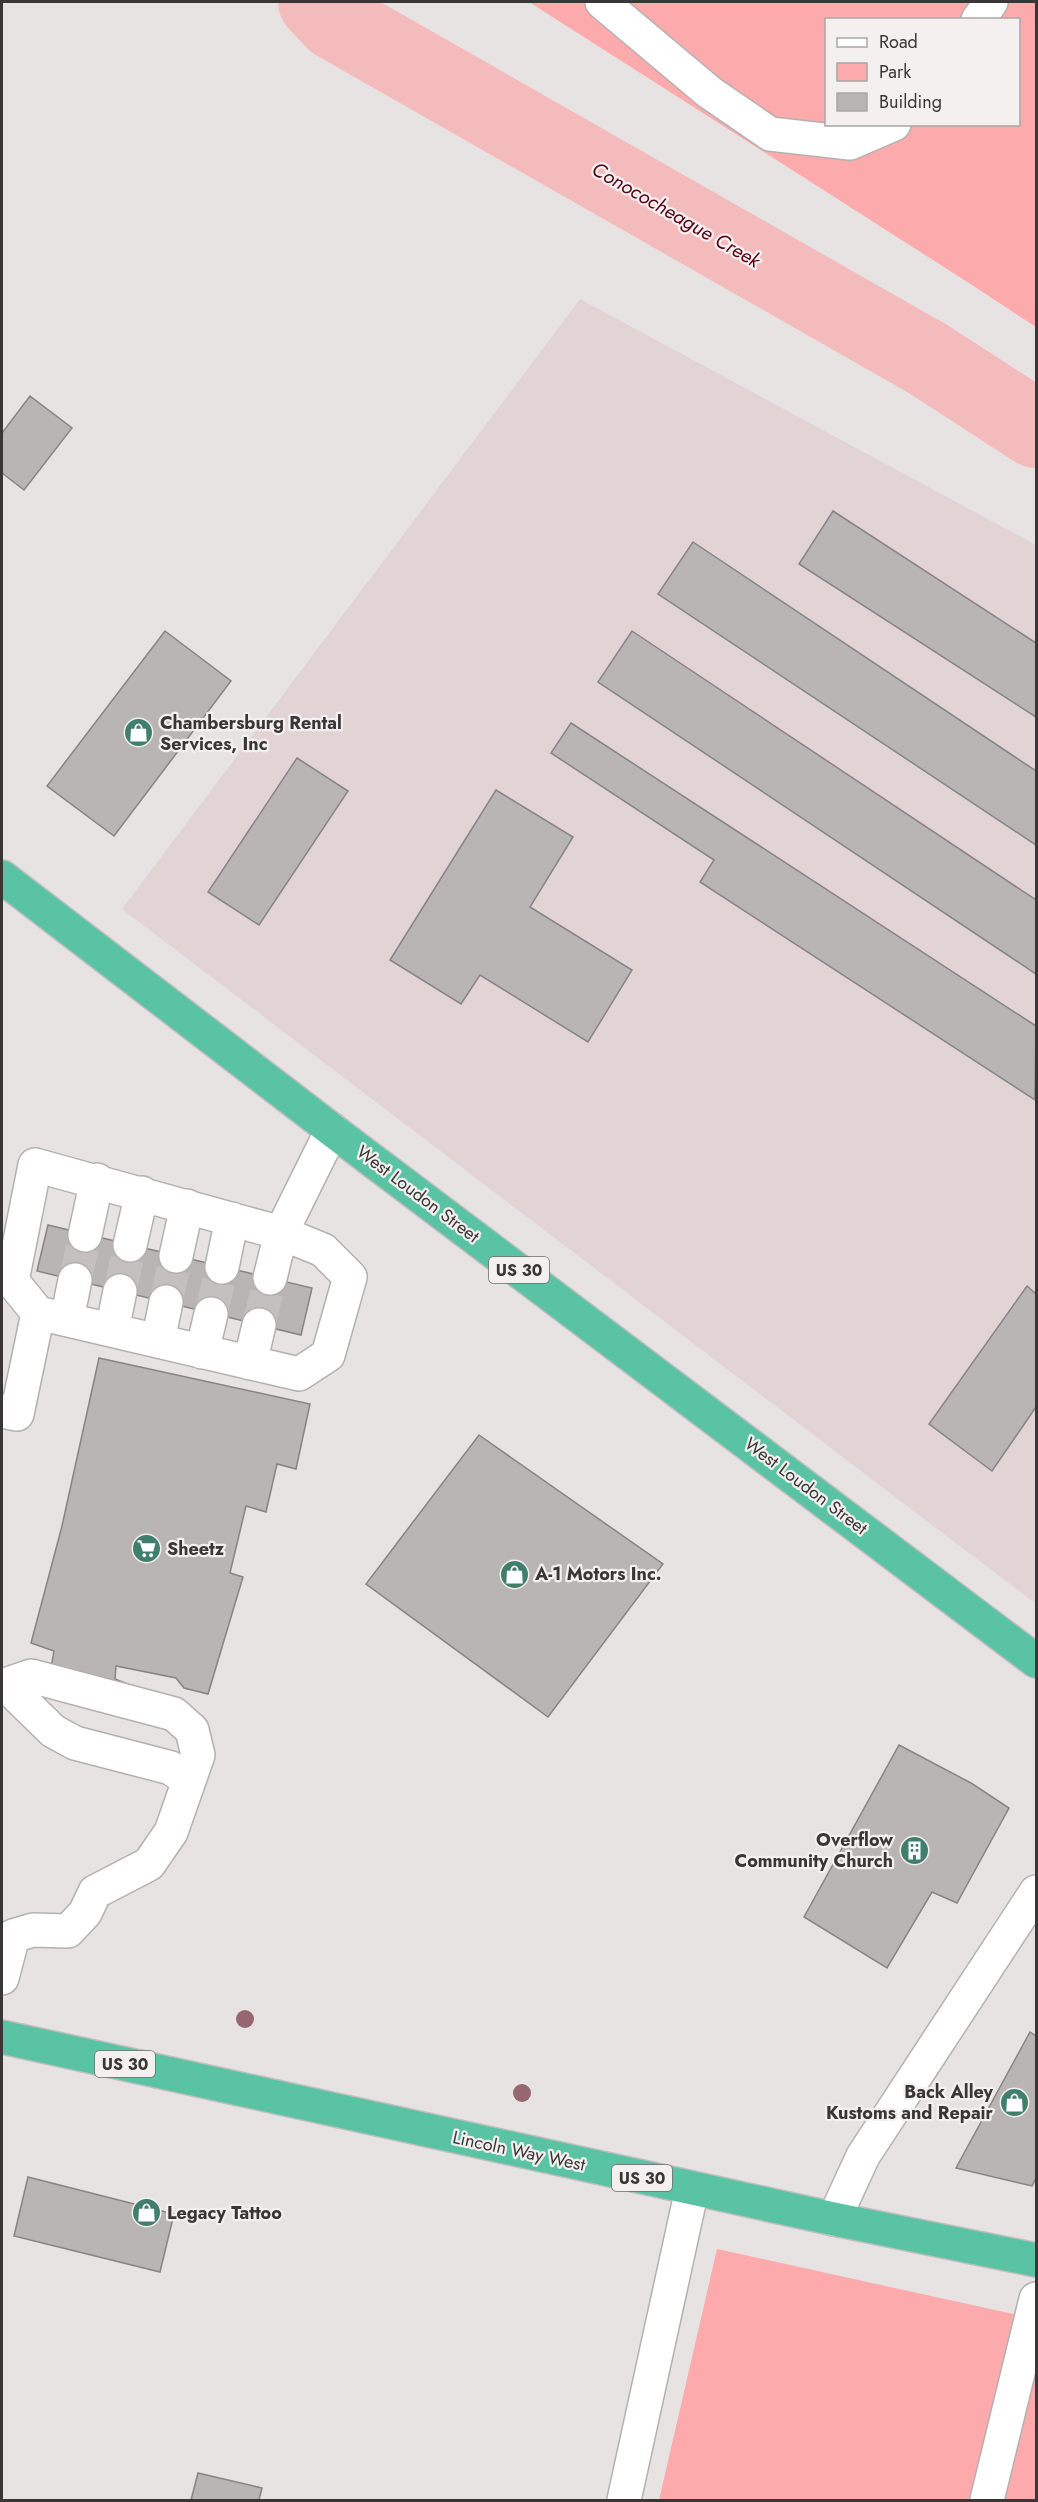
<svg xmlns="http://www.w3.org/2000/svg" width="1038" height="2502" font-family="Jost,sans-serif">
	<rect width="100%" height="100%" fill="#e8e3e3"/>
	<path fill="#e2d4d4" d="M580,299L1036,545V1604L122,909Z"/>
	<path fill="#fdaaad" fill-rule="evenodd" d="M529,2H1036V327L972,285ZM826,20H1018V124H826Z
		M717,2249L1036,2319V2500H659Z"/>
	<g fill="none" stroke-linecap="round" stroke-linejoin="round">
		<path stroke="#f4bbbd" stroke-width="78" d="M317,2L335,21L928,359L1036,429"/>
	</g>
	<path fill="#bab5b5" stroke="#888484" stroke-width="1.5" d="M30,396L72,428L24,490L2,473V433Z
		M833,511L1036,643V717L799,564Z
		M693,542L1036,771V845L658,594Z
		M165,631L231,681L114,836L47,786Z
		M632,631L1036,900V974L598,682Z
		M571,723L1036,1026L1035,1100L700,882L714,860L551,753Z
		M297,758L348,791L259,925L208,892Z
		M496,790L573,837L530,907L632,970L588,1042L480,975L461,1004L390,960Z
		M48,1225L312,1288L301,1335L37,1271Z
		M1027,1286L1036,1294V1407L992,1471L929,1424Z
		M99,1358L310,1404L296,1469L277,1464L266,1512L246,1506L230,1573L243,1577L208,1694L184,1688L176,1678L116,1666L115,1679L135,1687L51,1668L54,1651L31,1643L62,1526Z
		M479,1435L663,1564L548,1717L366,1584Z
		M899,1745L971,1783L1009,1808L957,1903L932,1892L887,1968L804,1917Z
		M1030,2032L1036,2036V2178L1032,2186L956,2168Z
		M28,2177L174,2214L160,2272L14,2236Z
		M198,2473L262,2488L259,2500H191Z"/>
	<g fill="none" stroke-linecap="round" stroke-linejoin="round">
		<path stroke="#c5c0c0" stroke-width="33" stroke-dasharray="33 16" stroke-linecap="butt" d="M75,1280L85,1235
			M120,1291L130,1245
			M166,1302L176,1256
			M211,1314L222,1267
			M259,1325L270,1278"/>
		<defs>
			<path id="minor" d="M602,2L709,92L770,134L850,143L894,124
				M978,20L991,2
				M85,1235L97,1180
				M130,1245L142,1193
				M176,1256L187,1206
				M222,1267L232,1219
				M270,1278L281,1233L323,1250L350,1277L328,1355L299,1374L38,1313L12,1281L35,1165L281,1233L332,1130
				M67,1319L75,1280
				M112,1330L120,1291
				M158,1341L166,1302
				M202,1352L211,1314
				M250,1363L259,1325
				M2,1411L17,1414L38,1313
				M6,1685L53,1731L75,1743L171,1768L189,1781
				M2,1686L31,1676L174,1714L192,1730L198,1755L171,1832L149,1864L95,1892L85,1913L68,1931L33,1930L13,1936L2,1978
				M834,2219L863,2156L1036,1892
				M624,2500L692,2189
				M987,2500L1036,2299"/>
			<path id="highway" d="M2,877L332,1130L1036,1661
				M2,2037L834,2219L1036,2260"/>
		</defs>
		<use href="#minor" stroke="#b5b0b0" stroke-width="36"/>
		<use href="#highway" stroke="#bfbfbf" stroke-width="36"/>
		<use href="#minor" stroke="#fff" stroke-width="33"/>
		<use href="#highway" stroke="#59c3a4" stroke-width="33"/>
	</g>
	<g fill="#966771">
		<circle cx="245" cy="2019" r="9"/>
		<circle cx="522" cy="2093" r="9"/>
	</g>
	<defs>
		<symbol id="shop-disc" viewBox="-11 -11 22 22"><circle r="9.5" fill="#407f6c" stroke="#f5f0f0"/><path d="M-5-2.5h2.3a2.7 3.5 0 0 1 5.4 0H5L5.5 6h-11ZM-1.5-2.5h3a1.5 2.3 0 0 0-3 0Z" fill="#fff"/></symbol>
		<symbol id="supermarket-disc" viewBox="-11 -11 22 22"><circle r="9.5" fill="#407f6c" stroke="#f5f0f0"/><path d="M-6-5.5h2.5l.6 2H6L4.5 2H-2.5L-4.4-4H-6ZM-1.5 3.2a1.3 1.3 0 1 0 .1 0ZM3 3.2a1.3 1.3 0 1 0 .1 0Z" fill="#fff"/></symbol>
		<symbol id="building-disc" viewBox="-11 -11 22 22"><circle r="9.5" fill="#407f6c" stroke="#f5f0f0"/><path d="M-4-6H4V6H1V3H-1V6H-4ZM-2.5-4.3h1.7v1.8h-1.7ZM.8-4.3h1.7v1.8H.8ZM-2.5-1h1.7V.8h-1.7ZM.8-1h1.7V.8H.8Z" fill="#fff"/></symbol>
	</defs>
	<g fill-rule="evenodd">
		<use href="#shop-disc" x="122" y="716" width="33" height="33"/>
		<use href="#supermarket-disc" x="130" y="1532" width="33" height="33"/>
		<use href="#shop-disc" x="498" y="1558" width="33" height="33"/>
		<use href="#building-disc" x="898" y="1834" width="33" height="33"/>
		<use href="#shop-disc" x="998" y="2086" width="33" height="33"/>
		<use href="#shop-disc" x="130" y="2196" width="33" height="33"/>
	</g>
	<g text-anchor="middle" dominant-baseline="central" stroke-width="4.5" stroke-linejoin="round" paint-order="stroke">
		<g fill="#f5f0f0" stroke="#716e6e" stroke-width="1.5">
			<rect x="489" y="1257" width="60" height="26" rx="4.5"/>
			<rect x="95" y="2051" width="60" height="26" rx="4.5"/>
			<rect x="612" y="2165" width="60" height="26" rx="4.5"/>
		</g>
		<g font-size="16" font-weight="bold" fill="#383636">
			<text x="519" y="1270">US 30</text>
			<text x="125" y="2064">US 30</text>
			<text x="642" y="2178">US 30</text>
		</g>
		<g font-size="18" font-weight="bold" fill="#383636" stroke="#f5f0f0" text-anchor="start">
			<text x="160" y="723">Chambersburg Rental<tspan x="160" dy="21">Services, Inc</tspan></text>
			<text x="167" y="1549">Sheetz</text>
			<text x="535" y="1574">A-1 Motors Inc.</text>
			<text x="893" y="1840" text-anchor="end">Overflow<tspan x="893" dy="21">Community Church</tspan></text>
			<text x="993" y="2092" text-anchor="end">Back Alley<tspan x="993" dy="21">Kustoms and Repair</tspan></text>
			<text x="167" y="2213">Legacy Tattoo</text>
		</g>
		<g font-size="18" fill="#383636" stroke="#f5f0f0">
			<text transform="translate(418 1194) rotate(37)">West Loudon Street</text>
			<text transform="translate(806 1486) rotate(37)">West Loudon Street</text>
			<text transform="translate(519 2151) rotate(12)">Lincoln Way West</text>
		</g>
		<g font-size="20" font-style="italic" fill="#550315" stroke="#f5f0f0">
			<text transform="translate(676 215) rotate(30)">Conococheague Creek</text>
		</g>
	</g>
	<rect width="1038" height="2502" fill="none" stroke="#383636" stroke-width="6"/>
	<rect x="825" y="18" width="195" height="108" fill="#f5f0f0" stroke="#a9a6a6" stroke-width="1.5"/>
	<rect x="837" y="38" width="30" height="9" fill="#ffffff" stroke="#a9a6a6" stroke-width="1.5"/>
	<text x="879" y="48" font-size="18" fill="#383636">Road</text>
	<rect x="837" y="63" width="30" height="18" fill="#fdaaad" stroke="#a9a6a6" stroke-width="1.5"/>
	<text x="879" y="78" font-size="18" fill="#383636">Park</text>
	<rect x="837" y="93" width="30" height="18" fill="#bab5b5" stroke="#a9a6a6" stroke-width="1.5"/>
	<text x="879" y="108" font-size="18" fill="#383636">Building</text>
</svg>
